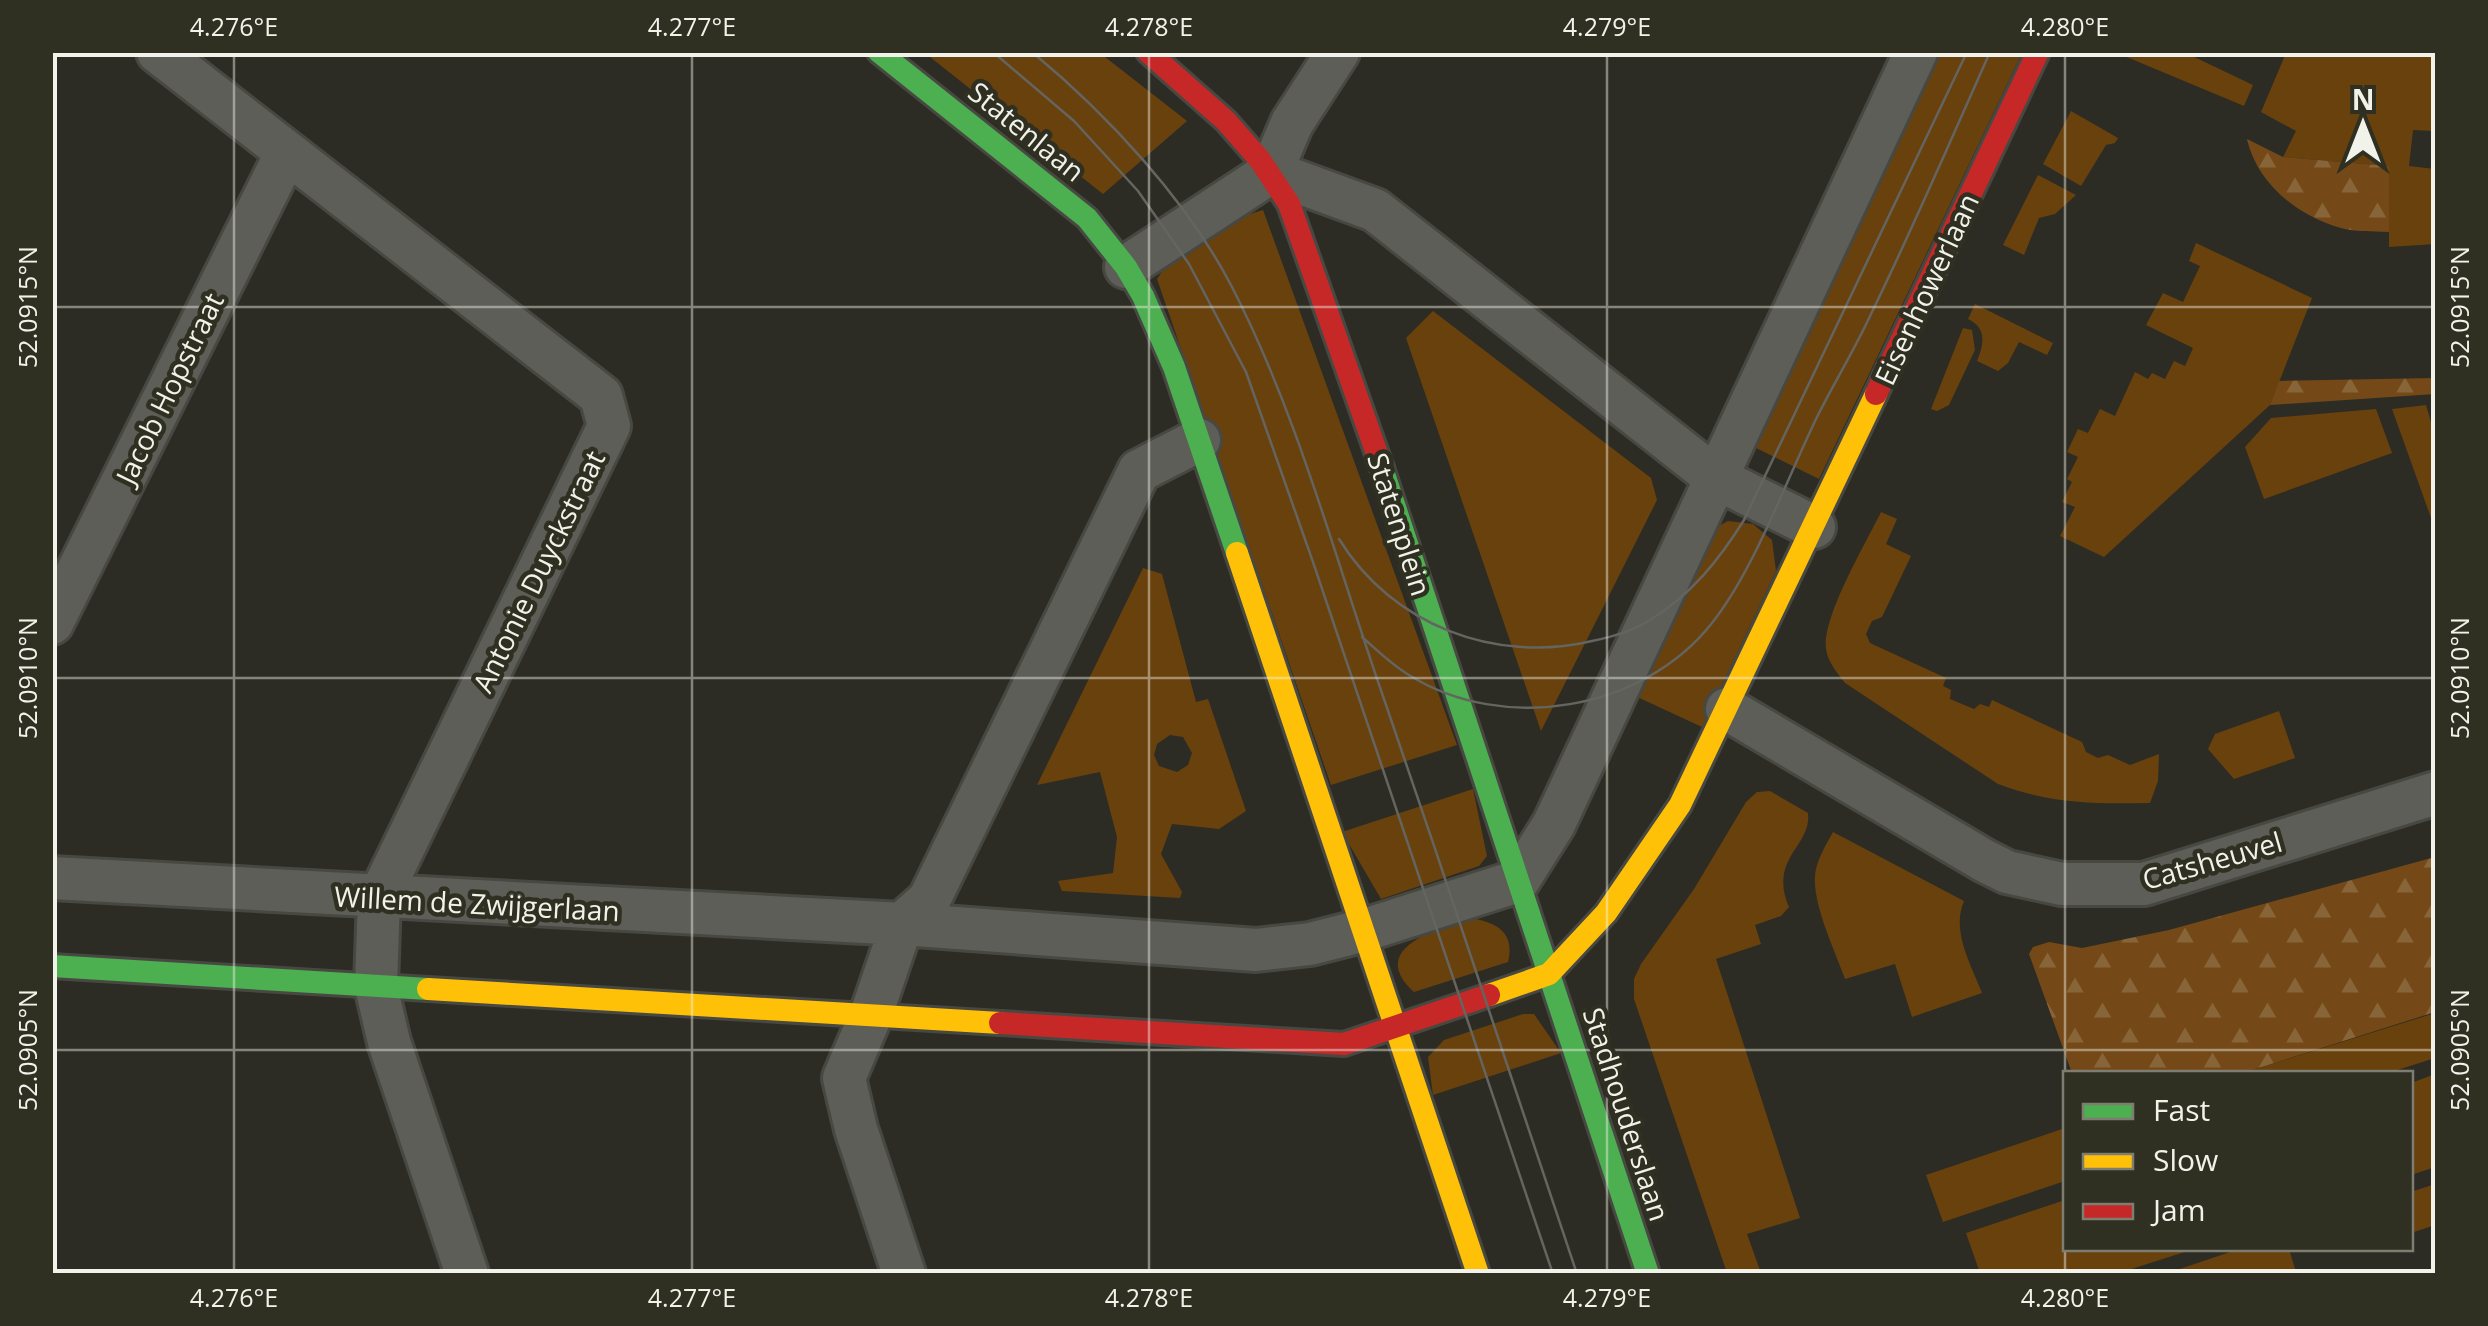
<svg xmlns="http://www.w3.org/2000/svg" width="2488" height="1326" font-family="'Open Sans',sans-serif">
	<defs>
		<pattern id="forest-firs" width="22" height="20" patternUnits="userSpaceOnUse" patternTransform="scale(2.5)"><rect width="22" height="20" fill="#744917"/><path d="M5 1l3.5 6h-7zM16 11l3.5 6h-7z" fill="#886439"/></pattern>
	</defs>
	<rect width="100%" height="100%" fill="#2c2c24"/>
	<path fill="#69410d" fill-rule="evenodd" d="M925,53H1100L1187,121L1103,194Z
		M1933,53H2022L1819,479L1748,444Z
		M2117,53H2186L2253,85L2244,106Z
		M2286,53H2435V131L2413,130L2409,166L2435,169V244L2389,247V166L2283,157L2296,131L2261,112Z
		M2071,111L2118,138L2115,143L2106,145L2081,186L2043,164Z
		M2038,175L2076,195L2055,214L2039,218L2024,255L2003,245Z
		M1263,210L1457,745L1331,785L1157,279L1163,270L1247,215Z
		M2196,243L2312,298L2270,405L2104,557L2060,536L2075,507L2062,502L2072,482L2067,479L2078,457L2067,452L2078,429L2088,433L2100,409L2115,416L2135,372L2148,379L2152,373L2165,379L2174,361L2185,366L2193,348L2146,325L2163,293L2183,302L2200,266L2189,261Z
		M1975,304L2053,343L2047,355L2019,342L2008,363L1998,371L1977,361C1984,344 1987,328 1968,319Z
		M1433,311L1651,478L1657,500L1541,731L1406,338Z
		M1963,328L1972,330L1975,350L1949,405L1937,411L1931,409Z
		M2426,405L2435,436V529L2392,409Z
		M2376,409L2392,453L2264,499L2245,447L2271,418Z
		M1881,512L1897,519L1886,544L1911,556L1882,617L1872,621L1866,634L1870,643L1946,678L1943,686L1951,690L1950,699L1974,709L1980,704L1989,707L1992,700L2082,742L2086,752L2098,758L2108,755L2130,765L2159,754L2158,781L2150,803C2094,804 2051,804 1998,784L1845,683C1837,673 1828,662 1826,649C1822,617 1866,543 1881,512Z
		M1728,521L1753,524L1772,540L1776,571L1702,727L1633,695L1711,530Z
		M1143,568L1162,574L1196,702L1208,699L1246,811L1219,829L1172,824L1161,854L1182,892L1180,898L1062,891L1058,881L1113,873L1117,837L1100,772L1037,785ZM1170,735L1183,737L1192,753L1188,765L1177,772L1159,766L1154,755L1157,744Z
		M2279,711L2295,758L2234,779L2208,749L2215,734Z
		M1473,789L1487,856L1479,866L1381,899L1342,832Z
		M1770,791L1808,813C1812,846 1768,858 1789,907L1781,916L1755,925L1761,944L1716,959L1800,1218L1747,1234L1761,1273H1727L1634,999V979L1641,964L1694,889L1746,802L1757,792Z
		M1833,832L1964,901C1951,931 1971,964 1982,993L1912,1017L1895,964L1845,979C1835,950 1809,898 1816,869C1819,856 1827,843 1833,832Z
		M1471,918C1498,923 1515,933 1508,962L1414,992C1365,948 1440,928 1471,918Z
		M2435,1013V1058L2388,1073H2243Z
		M1523,1014H1534L1561,1053L1433,1095L1428,1057L1444,1040Z
		M2435,1074V1167L2411,1175V1083Z
		M2065,1128V1181L1943,1222L1926,1175Z
		M2435,1184V1225L2411,1233V1192Z
		M2065,1200L2066,1248L2194,1249L2119,1273H1980L1966,1233Z
		M2242,1248L2289,1249L2296,1272L2168,1273Z"/>
	<path fill="url(#forest-firs)" d="M2247,139L2283,157L2389,166V232C2373,231 2355,232 2341,228C2297,216 2257,183 2247,139Z
		M2435,378V394L2270,405L2279,381Z
		M2435,857V1012L2243,1073H2072L2029,954L2033,947L2049,942L2082,948L2169,930Z"/>
	<g fill="none" stroke-linecap="round" stroke-linejoin="round">
		<defs>
			<path id="street" d="M158,52L601,396L609,426L379,898L376,986L389,1042L467,1274
				M1271,172L1375,210L1716,478L1814,527
				M1271,172L1292,123L1338,52
				M1126,267L1271,172
				M52,623L286,154
				M1727,709L1985,861L2007,872L2062,884H2144L2436,793
				M52,878L902,924L1256,950L1310,944L1365,930L1518,881L1554,824L1916,52
				M904,1274L856,1129L844,1078L871,1015L902,924L929,900L1139,471L1199,440"/>
			<path id="fast" d="M879,52L1087,218L1126,267L1143,296L1174,367L1237,553
				M1382,468L1648,1274
				M52,966L428,989"/>
			<path id="slow" d="M1237,553L1478,1274
				M428,989L1000,1023
				M1489,995L1549,974L1606,913L1680,805L1876,394"/>
			<path id="jam" d="M1148,52L1226,121L1260,160L1289,204L1382,468
				M1876,394L2038,52
				M1000,1023L1344,1044L1489,995"/>
		</defs>
		<use href="#street" stroke="#484842" stroke-width="48"/>
		<use href="#fast" stroke="#484842" stroke-width="28"/>
		<use href="#slow" stroke="#484842" stroke-width="28"/>
		<use href="#jam" stroke="#484842" stroke-width="28"/>
		<use href="#street" stroke="#5d5e57" stroke-width="42"/>
		<use href="#fast" stroke="#4caf50" stroke-width="22"/>
		<use href="#slow" stroke="#ffc107" stroke-width="22"/>
		<use href="#jam" stroke="#c62828" stroke-width="22"/>
		<path stroke="#646460" stroke-width="2.5" d="M993,52L1074,121L1138,191L1189,264L1246,372L1313,562L1553,1274
			M1032,52C1107,114 1187,200 1232,287C1299,417 1336,562 1384,699C1450,890 1512,1082 1577,1274
			M1339,539C1392,625 1495,664 1592,641C1612,637 1633,631 1650,620C1691,595 1719,560 1744,520L1967,52
			M1362,637C1377,650 1392,665 1409,675C1503,734 1643,711 1712,623C1756,567 1786,480 1818,415C1835,381 1855,349 1871,314C1913,228 1951,140 1990,52"/>
	</g>
	<path fill="none" stroke="#f1f2e9" stroke-width="2.5" stroke-opacity="0.45" d="M234,52V1274M692,52V1274M1149,52V1274M1607,52V1274M2065,52V1274M52,307H2436M52,678H2436M52,1050H2436"/>
	<g text-anchor="middle" dominant-baseline="central" stroke-width="9" stroke-linejoin="round" paint-order="stroke">
		<g font-size="28" fill="#f1f2e9" stroke="#2f3021">
			<text transform="translate(1027 131) rotate(39)">Statenlaan</text>
			<text transform="translate(1926 289) rotate(-65)">Eisenhowerlaan</text>
			<text transform="translate(169 388) rotate(-64)">Jacob Hopstraat</text>
			<text transform="translate(1400 524) rotate(72)">Statenplein</text>
			<text transform="translate(538 571) rotate(-64)">Antonie Duyckstraat</text>
			<text transform="translate(2212 860) rotate(-16)">Catsheuvel</text>
			<text transform="translate(477 903) rotate(3)">Willem de Zwijgerlaan</text>
			<text transform="translate(1627 1114) rotate(72)">Stadhouderslaan</text>
		</g>
	</g>
	<rect width="2488" height="1326" fill="none" stroke="#2f3021" stroke-width="110"/>
	<rect x="2063" y="1071" width="350" height="180" fill="#2f3021" stroke="#7d7e71" stroke-width="2.5"/>
	<rect x="2083" y="1104" width="50" height="15" fill="#4caf50" stroke="#7d7e71" stroke-width="2.5"/>
	<text x="2153" y="1121" font-size="30" fill="#f1f2e9">Fast</text>
	<rect x="2083" y="1154" width="50" height="15" fill="#ffc107" stroke="#7d7e71" stroke-width="2.5"/>
	<text x="2153" y="1171" font-size="30" fill="#f1f2e9">Slow</text>
	<rect x="2083" y="1204" width="50" height="15" fill="#c62828" stroke="#7d7e71" stroke-width="2.5"/>
	<text x="2153" y="1221" font-size="30" fill="#f1f2e9">Jam</text>
	<g transform="translate(2363 125)" stroke="#2f3021" stroke-width="8" paint-order="stroke">
	<path d="M0-8L18 38L0 25L-18 38Z" fill="#f1f2e9"/>
	<text y="-15" font-size="28" font-weight="bold" text-anchor="middle" fill="#f1f2e9">N</text>
	</g>
	<rect x="55" y="55" width="2378" height="1216" fill="none" stroke="#f1f2e9" stroke-width="4"/>
	<g font-size="25" text-anchor="middle" fill="#f1f2e9">
		<text x="234" y="36">4.276°E</text>
		<text x="692" y="36">4.277°E</text>
		<text x="1149" y="36">4.278°E</text>
		<text x="1607" y="36">4.279°E</text>
		<text x="2065" y="36">4.280°E</text>
		<text transform="translate(28 307) rotate(-90)" y="9">52.0915°N</text>
		<text transform="translate(2460 307) rotate(-90)" y="9">52.0915°N</text>
		<text transform="translate(28 678) rotate(-90)" y="9">52.0910°N</text>
		<text transform="translate(2460 678) rotate(-90)" y="9">52.0910°N</text>
		<text transform="translate(28 1050) rotate(-90)" y="9">52.0905°N</text>
		<text transform="translate(2460 1050) rotate(-90)" y="9">52.0905°N</text>
		<text x="234" y="1307">4.276°E</text>
		<text x="692" y="1307">4.277°E</text>
		<text x="1149" y="1307">4.278°E</text>
		<text x="1607" y="1307">4.279°E</text>
		<text x="2065" y="1307">4.280°E</text>
	</g>
</svg>
